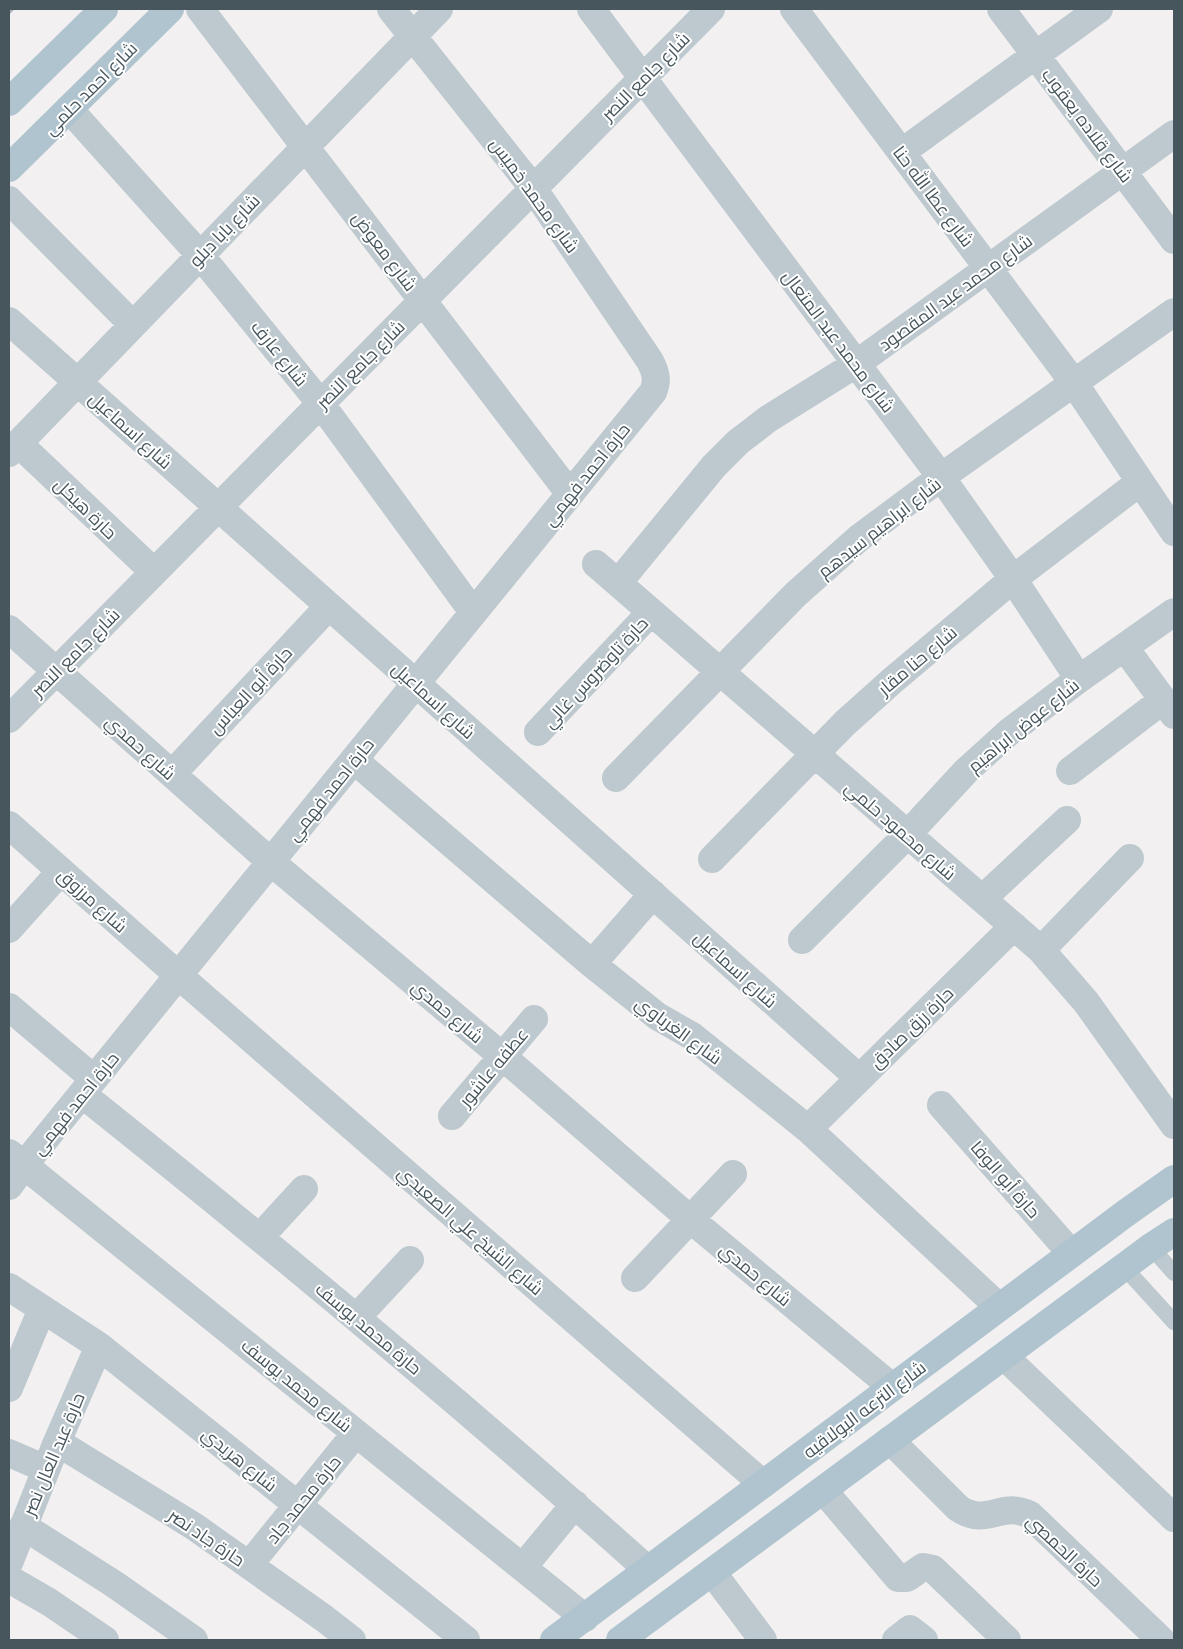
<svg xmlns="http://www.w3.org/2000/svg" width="1183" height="1649" font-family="'Exo 2',Cairo,sans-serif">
	<rect width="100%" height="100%" fill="#f2f0f0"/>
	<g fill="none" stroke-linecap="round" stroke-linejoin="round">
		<path stroke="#bdc9cf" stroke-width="16" d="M1151,1247L1174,1273
			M1124,1267L1174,1322"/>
		<path stroke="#bdc9cf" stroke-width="28" d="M200,9L570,494
			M591,9L941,477L1013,579L1079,679
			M794,9L1074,383L1174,532
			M1001,9L1174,240
			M69,109L200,255L321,404L473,612
			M902,152L1099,9
			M9,200L133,325
			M9,321L859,1078
			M18,443L154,572
			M9,453L439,9
			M596,564L1041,950L1086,1002L1174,1125
			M618,583L714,466L738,442L768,419L856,364L1174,134
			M9,629L271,862L502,1056L690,1219L892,1387
			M1125,648L1174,715
			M9,719L711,9
			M538,732L651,612
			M354,760L592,964L657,1016L692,1036L808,1129L999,1307
			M1070,771L1163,700
			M172,774L329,606
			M616,778L796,594L859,538L941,477L1174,312
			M9,825L178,975L763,1484
			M712,859L845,723L893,680L1013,579L1140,482
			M982,899L1067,820
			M9,929L61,871
			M802,940L907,835L966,771L1009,732L1079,679L1174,612
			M1041,950L1130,858
			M592,964L653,894
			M9,1007L94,1079
			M82,1094C275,1248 464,1405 648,1570
			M941,1105L1071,1253
			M452,1116L534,1019
			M808,1129L1014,926
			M9,1153L585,1618
			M9,1186L24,1165L653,392C658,380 656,373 650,361L533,188L391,9
			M260,1237L304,1189
			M635,1278L733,1174
			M9,1287L99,1346L466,1640
			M357,1317L410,1260
			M1005,1357L1174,1518
			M9,1388L42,1309
			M890,1440L958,1508C987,1528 1001,1500 1030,1515L1161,1640
			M57,1442L195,1527L325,1619L352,1640
			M9,1453L46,1469
			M823,1490L898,1578H907L923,1567L933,1569L1007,1640
			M23,1526L114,1584L194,1640
			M9,1563L57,1442L99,1346
			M249,1565L356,1433
			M523,1567L575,1504
			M712,1572L763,1640
			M9,1579L49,1602L105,1640
			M896,1640L910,1629L924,1640"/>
		<path stroke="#afc4cf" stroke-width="28" d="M9,102L104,9
			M9,168L170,9
			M554,1640L1126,1213L1174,1179
			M620,1640L1151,1247L1174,1232"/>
		<path stroke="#b2b6ba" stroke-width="4" d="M9,12L12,9"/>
	</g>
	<g text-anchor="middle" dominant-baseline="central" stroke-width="4" stroke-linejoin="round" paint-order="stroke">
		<g font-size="18" fill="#47565d" stroke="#fff">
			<text transform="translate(645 76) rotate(-45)">شارع جامع النصر</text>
			<text transform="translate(90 88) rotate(-45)">شارع احمد حلمي</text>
			<text transform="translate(1088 125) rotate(53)">شارع قلاده يعقوب</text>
			<text transform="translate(535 195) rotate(54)">شارع محمد خميس</text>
			<text transform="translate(934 196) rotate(53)">شارع عطا الله حنا</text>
			<text transform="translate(224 230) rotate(-46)">شارع بابا دبلو</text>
			<text transform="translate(385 251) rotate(53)">شارع معوض</text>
			<text transform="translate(955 292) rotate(-36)">شارع محمد عبد المقصود</text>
			<text transform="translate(839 341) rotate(53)">شارع محمد عبد المتعال</text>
			<text transform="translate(280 353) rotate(51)">شارع عارف</text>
			<text transform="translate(360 364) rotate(-45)">شارع جامع النصر</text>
			<text transform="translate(131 430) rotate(42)">شارع اسماعيل</text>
			<text transform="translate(586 474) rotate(-51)">حارة احمد فهمي</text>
			<text transform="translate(86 508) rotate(44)">حارة هيكل</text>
			<text transform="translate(879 527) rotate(-38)">شارع ابراهيم سيدهم</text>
			<text transform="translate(75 652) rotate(-45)">شارع جامع النصر</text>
			<text transform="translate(917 660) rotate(-40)">شارع حنا مقار</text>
			<text transform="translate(595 672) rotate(-47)">حارة تاوضروس غالي</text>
			<text transform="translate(250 690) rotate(-47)">حارة أبو العباس</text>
			<text transform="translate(434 700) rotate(42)">شارع اسماعيل</text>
			<text transform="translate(1023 725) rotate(-39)">شارع عوض ابراهيم</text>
			<text transform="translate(141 747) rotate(42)">شارع حمدي</text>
			<text transform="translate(330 789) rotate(-51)">حارة احمد فهمي</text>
			<text transform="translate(901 830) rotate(41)">شارع محمود حلمي</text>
			<text transform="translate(93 900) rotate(42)">شارع مرزوق</text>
			<text transform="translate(736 969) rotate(42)">شارع اسماعيل</text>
			<text transform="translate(448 1011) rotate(40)">شارع حمدي</text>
			<text transform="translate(911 1027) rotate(-44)">حارة رزق صادق</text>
			<text transform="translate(679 1030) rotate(36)">شارع الغرباوي</text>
			<text transform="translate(493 1067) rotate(-50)">عطفه عاشور</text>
			<text transform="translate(75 1103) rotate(-51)">حارة احمد فهمي</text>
			<text transform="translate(1006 1179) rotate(49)">حارة أبو الوفا</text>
			<text transform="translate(471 1230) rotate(41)">شارع الشيخ علي الصعيدي</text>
			<text transform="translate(756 1274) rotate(40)">شارع حمدي</text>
			<text transform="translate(369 1328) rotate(40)">حارة محمد يوسف</text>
			<text transform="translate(297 1385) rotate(39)">شارع محمد يوسف</text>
			<text transform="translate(864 1409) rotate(-37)">شارع الترعه البولاقيه</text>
			<text transform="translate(53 1454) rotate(-67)">حارة عبد العال نصر</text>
			<text transform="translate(240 1459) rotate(39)">شارع هريدي</text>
			<text transform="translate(303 1499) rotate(-51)">حارة محمد جاد</text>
			<text transform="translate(207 1537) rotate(34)">حارة جاد نصر</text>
			<text transform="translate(1065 1550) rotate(43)">حارة الحمصي</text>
		</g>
	</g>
	<rect width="1183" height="1649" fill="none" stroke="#47565d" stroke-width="20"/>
</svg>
